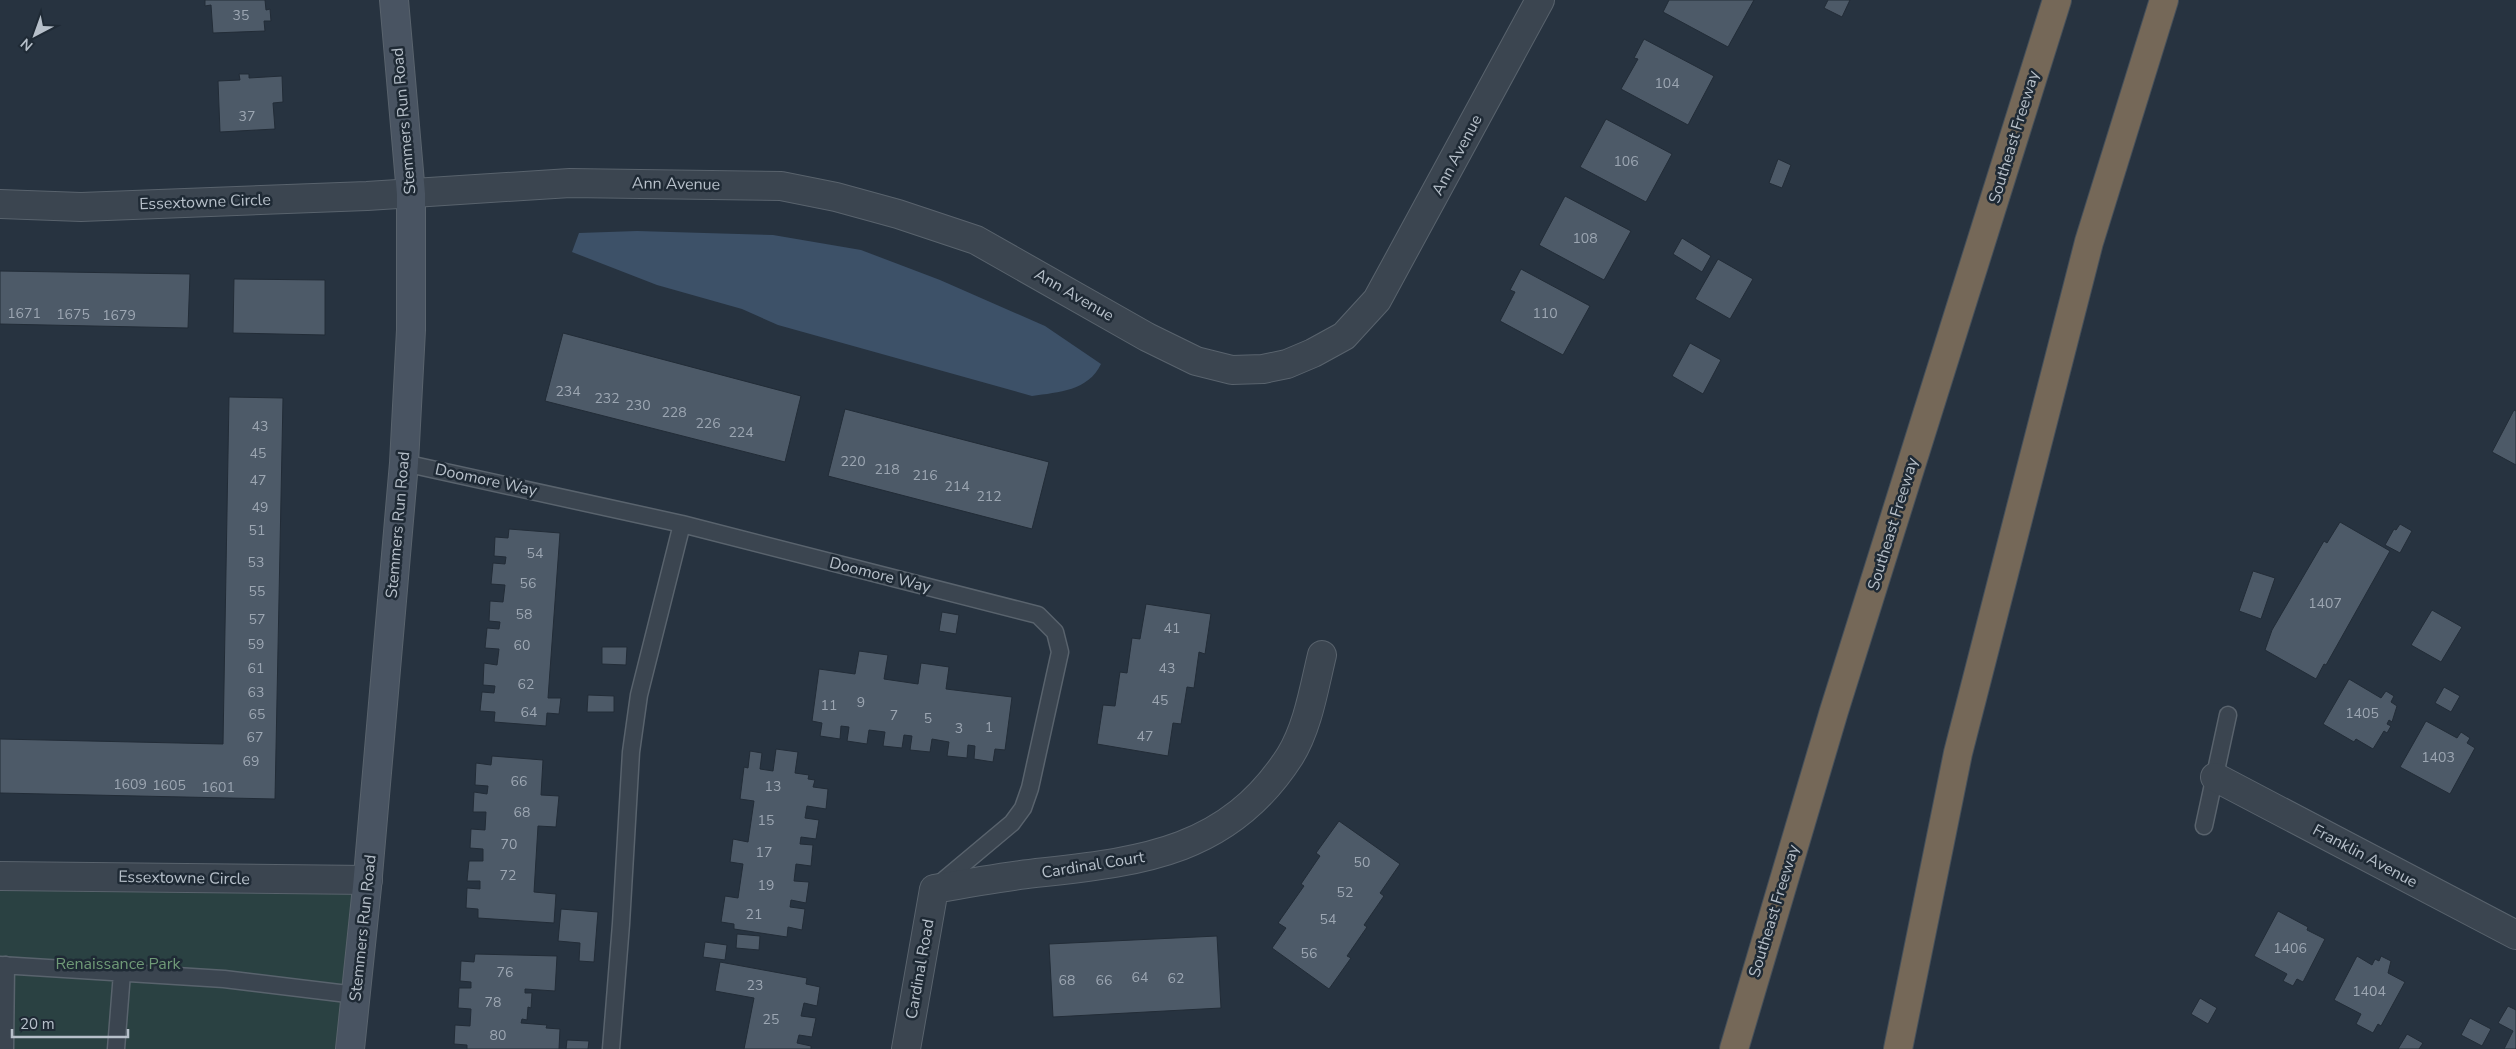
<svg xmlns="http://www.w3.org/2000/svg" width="2516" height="1049" font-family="'Nunito Sans',sans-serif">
	<rect width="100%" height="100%" fill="#273340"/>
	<path fill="#2a4142" d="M0,877L368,880L350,1049H0Z"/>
	<path fill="#3d5168" d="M637,231L773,235L861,250L940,280L1045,326L1101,364C1088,391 1059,392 1032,396L778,325L742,309L657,285L572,252L579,233Z"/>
	<path fill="#4d5a68" stroke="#222c37" d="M205,0H265L266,10L270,9L271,21H264L265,31L213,33L211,5L205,6Z
		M1669,0H1754L1728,47L1663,12Z
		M1828,0H1850L1842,17L1824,8Z
		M1644,39L1714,76L1688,125L1621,89L1638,59L1634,58Z
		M239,74H249V78L282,76L283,102L273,103L275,129L220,132L218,81L240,80Z
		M1606,119L1672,154L1646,202L1580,167Z
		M1778,159L1791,165L1782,188L1769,183Z
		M1565,196L1631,231L1604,280L1539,245Z
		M1682,238L1711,256L1702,272L1673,254Z
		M1718,259L1753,279L1730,319L1695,299Z
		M1521,269L1590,306L1563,355L1500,321L1515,292L1510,290Z
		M0,271L190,274L188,328L0,324Z
		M234,279L325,280V335L233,333Z
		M563,333L801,396L785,462L545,401Z
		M1690,343L1721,360L1703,394L1672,376Z
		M229,397L283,398L275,799L0,793V739L223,744Z
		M845,409L1049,462L1032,529L828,476Z
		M2514,410L2516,411V465L2492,452Z
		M2340,522L2390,551L2326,665L2324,664L2316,679L2265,650L2272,630L2324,541L2327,543Z
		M2400,524L2412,531L2400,553L2385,545L2394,529L2396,530Z
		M509,529L560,533L548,698H561L559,714L547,713L546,726L494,722L495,712L480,711L482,692L494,693L495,686L483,685L484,663L497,665L499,649L485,648L487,628L499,629L500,622L489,621L490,601L503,602L505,585L491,584L493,563L505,564L506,557L494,556L495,537L508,538Z
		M2253,571L2275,578L2261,619L2239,611Z
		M1146,604L1211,614L1205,654L1199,652L1194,688L1187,687L1181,724L1173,723L1168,756L1097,744L1103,705L1115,706L1120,672L1127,673L1132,638L1140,639Z
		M2432,610L2462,627L2441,662L2411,645Z
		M942,612L959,615L956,634L939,631Z
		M602,647H627L626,665L602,664Z
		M859,651L888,655L884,679L918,684L921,663L949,667L946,689L1012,697L1005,750L995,749L993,762L974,759L975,746L968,745L967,758L947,756L949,742L932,739L930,752L910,750L912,736L904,735L902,748L883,746L885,732L869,730L867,744L847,741L849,727L841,726L840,739L820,736L822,723L812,721L819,669L855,674Z
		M2349,679L2381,698L2386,691L2394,696L2391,702L2397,706L2392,722L2389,720L2387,724L2391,726L2387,733L2384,731L2373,749L2356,739L2354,742L2323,724Z
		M2444,687L2460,696L2451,712L2435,703Z
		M588,695L614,696V712H587Z
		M2426,721L2457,738L2461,732L2470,738L2467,743L2475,748L2450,794L2400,767Z
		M776,749L798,752L795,773L809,775L808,779L815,780L813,787L828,789L826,809L807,806L805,818L819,820L816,839L801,837L800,844L813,845L811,866L796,864L794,881L809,882L806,903L791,900L790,907L805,909L802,930L788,927L787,937L734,929V924L721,922L725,896L738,898L743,864L730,862L733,839L748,842L754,801L740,799L744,767L748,768L750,751L762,753L760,769L773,771Z
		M492,756L543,760L541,795L559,796L556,827L538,826L534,892L556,894L554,923L478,918V909L466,908L467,888L480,889V881H467L469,861H483V849L470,848L471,829L485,830L486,812H473L474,792L487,794L488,786L475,785L476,763L491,765Z
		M1339,821L1400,864L1380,893L1384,896L1364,925L1367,927L1347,956L1351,958L1329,989L1272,948L1286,928L1278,923L1304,886L1301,884L1320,856L1316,853Z
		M561,909L598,912L594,962L579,961L580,943L558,941Z
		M2278,911L2308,927L2307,930L2325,939L2303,982L2297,979L2293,986L2283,981L2287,974L2254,956Z
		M737,934L760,936L759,950L736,948Z
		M1217,936L1221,1008L1053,1017L1049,944Z
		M705,942L727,945L725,960L703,957Z
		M475,954L557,956L555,991L525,989V993H532L531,1008L528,1007L527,1020L522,1019L521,1023L547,1025L546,1028L560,1029L559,1049H467V1045L454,1044L455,1025L470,1026L471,1009L458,1008L459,988H471V982L460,981L461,961L474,962Z
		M2357,956L2372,965L2375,959L2379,961L2381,956L2391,961L2388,973L2405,982L2381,1026L2378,1024L2373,1033L2356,1024L2361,1014L2334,1000Z
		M720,962L807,978L806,984L820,987L817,1006L804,1003L801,1016L816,1018L812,1037L799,1035L797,1043L811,1046V1049H744L754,998L715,991Z
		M2200,998L2217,1008L2208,1024L2191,1014Z
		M2508,1006L2516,1010V1049H2504L2513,1031L2498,1023Z
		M2470,1018L2491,1029L2482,1046L2461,1035Z
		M2407,1034L2423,1043L2419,1049H2398Z
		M567,1040L589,1041L588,1049H566Z"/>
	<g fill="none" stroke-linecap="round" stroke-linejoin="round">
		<defs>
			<path id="lane" d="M404,463L682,524L1038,615L1055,632L1060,652L1030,788L1023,808L1012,823L938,885
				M2204,826L2228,715
				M0,965L224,979L356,995
				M5,1049L6,965
				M116,1049L122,973
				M611,1049L621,924L631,752L639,695L682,524"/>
			<path id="street" d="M0,204L81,207L367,196L570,183L781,186L836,197L898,214L976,240L1147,337L1196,361L1232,370L1263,369L1287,364L1313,353L1344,336L1377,300L1540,0
				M2215,777L2516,935
				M0,876L368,880
				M906,1049L934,889C962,884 991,879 1020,875C1129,862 1224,859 1290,756C1308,727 1314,688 1322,655"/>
			<path id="secondary" d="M350,1049L367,887L404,463L411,330V194L394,0"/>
			<path id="highway" d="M1734,1049L1834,711L2057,0
				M1898,1049L1958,753L2089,242L2164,0"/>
		</defs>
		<use href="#lane" stroke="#59636d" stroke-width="19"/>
		<use href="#street" stroke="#59636d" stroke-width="30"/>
		<use href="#secondary" stroke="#59636d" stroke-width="30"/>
		<use href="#highway" stroke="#46505a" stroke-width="30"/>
		<use href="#lane" stroke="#3b4550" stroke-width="16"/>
		<use href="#street" stroke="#3b4550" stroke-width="28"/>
		<use href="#secondary" stroke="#495462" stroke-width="28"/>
		<use href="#highway" stroke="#756858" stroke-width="28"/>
	</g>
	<g text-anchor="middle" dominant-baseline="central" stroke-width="5" stroke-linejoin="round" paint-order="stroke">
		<g font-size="14" fill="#9ca6b2">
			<text x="241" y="15">35</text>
			<text x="1667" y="83">104</text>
			<text x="247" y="116">37</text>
			<text x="1626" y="161">106</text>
			<text x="1585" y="238">108</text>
			<text x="24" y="313">1671</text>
			<text x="1545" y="313">110</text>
			<text x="73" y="314">1675</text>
			<text x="119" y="315">1679</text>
			<text x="568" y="391">234</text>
			<text x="607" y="398">232</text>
			<text x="638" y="405">230</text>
			<text x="674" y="412">228</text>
			<text x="708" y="423">226</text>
			<text x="260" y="426">43</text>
			<text x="741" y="432">224</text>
			<text x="258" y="453">45</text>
			<text x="853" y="461">220</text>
			<text x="887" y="469">218</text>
			<text x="925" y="475">216</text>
			<text x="258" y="480">47</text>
			<text x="957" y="486">214</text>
			<text x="989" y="496">212</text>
			<text x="260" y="507">49</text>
			<text x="257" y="530">51</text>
			<text x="535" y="553">54</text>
			<text x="256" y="562">53</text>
			<text x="528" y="583">56</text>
			<text x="257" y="591">55</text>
			<text x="2325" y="603">1407</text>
			<text x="524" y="614">58</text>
			<text x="257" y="619">57</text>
			<text x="1172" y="628">41</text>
			<text x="256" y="644">59</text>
			<text x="522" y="645">60</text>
			<text x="256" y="668">61</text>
			<text x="1167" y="668">43</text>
			<text x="526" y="684">62</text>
			<text x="256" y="692">63</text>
			<text x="1160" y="700">45</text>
			<text x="861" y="702">9</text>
			<text x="829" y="705">11</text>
			<text x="529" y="712">64</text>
			<text x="2362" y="713">1405</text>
			<text x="257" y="714">65</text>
			<text x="894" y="715">7</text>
			<text x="928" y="718">5</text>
			<text x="989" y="727">1</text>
			<text x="959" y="728">3</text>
			<text x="1145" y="736">47</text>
			<text x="255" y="737">67</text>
			<text x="2438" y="757">1403</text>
			<text x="251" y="761">69</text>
			<text x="519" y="781">66</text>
			<text x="130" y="784">1609</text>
			<text x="169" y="785">1605</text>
			<text x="773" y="786">13</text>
			<text x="218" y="787">1601</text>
			<text x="522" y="812">68</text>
			<text x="766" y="820">15</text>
			<text x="509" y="844">70</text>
			<text x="764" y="852">17</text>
			<text x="1362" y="862">50</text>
			<text x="508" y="875">72</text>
			<text x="766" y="885">19</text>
			<text x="1345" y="892">52</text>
			<text x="754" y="914">21</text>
			<text x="1328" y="919">54</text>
			<text x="2290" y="948">1406</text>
			<text x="1309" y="953">56</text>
			<text x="505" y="972">76</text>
			<text x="1140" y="977">64</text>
			<text x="1176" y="978">62</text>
			<text x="1067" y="980">68</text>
			<text x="1104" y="980">66</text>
			<text x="755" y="985">23</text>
			<text x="2369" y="991">1404</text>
			<text x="493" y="1002">78</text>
			<text x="771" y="1019">25</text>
			<text x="498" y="1035">80</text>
		</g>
		<g font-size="16" fill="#b7c0ca" stroke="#1f2a35">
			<text transform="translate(404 121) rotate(-95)">Stemmers Run Road</text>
			<text transform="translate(2014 137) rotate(-73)">Southeast Freeway</text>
			<text transform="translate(1457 155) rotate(-62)">Ann Avenue</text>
			<text transform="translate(676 184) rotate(1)">Ann Avenue</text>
			<text transform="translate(205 202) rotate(-2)">Essextowne Circle</text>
			<text transform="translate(1074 295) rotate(30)">Ann Avenue</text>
			<text transform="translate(486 480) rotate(12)">Doomore Way</text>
			<text transform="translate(1893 524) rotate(-73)">Southeast Freeway</text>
			<text transform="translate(398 525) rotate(-85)">Stemmers Run Road</text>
			<text transform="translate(880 575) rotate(14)">Doomore Way</text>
			<text transform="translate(2365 856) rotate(28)">Franklin Avenue</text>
			<text transform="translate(1093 865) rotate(-9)">Cardinal Court</text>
			<text transform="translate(184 878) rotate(1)">Essextowne Circle</text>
			<text transform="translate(1774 911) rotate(-73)">Southeast Freeway</text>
			<text transform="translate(363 928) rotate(-84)">Stemmers Run Road</text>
			<text transform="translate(920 969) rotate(-80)">Cardinal Road</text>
		</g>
		<g font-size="16" fill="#6f9a77" stroke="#1f2a35">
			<text x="118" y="964">Renaissance Park</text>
		</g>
	</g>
	<g transform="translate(35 35) rotate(221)" stroke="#1f2a35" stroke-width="4" paint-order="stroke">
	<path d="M0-4L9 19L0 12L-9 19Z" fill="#b7c0ca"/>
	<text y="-8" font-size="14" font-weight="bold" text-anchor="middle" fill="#b7c0ca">N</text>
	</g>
	<path d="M12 1029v8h116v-8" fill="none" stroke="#b7c0ca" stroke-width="2.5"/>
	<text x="20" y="1029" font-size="15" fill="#b7c0ca" stroke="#1f2a35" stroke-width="4" paint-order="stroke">20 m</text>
</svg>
